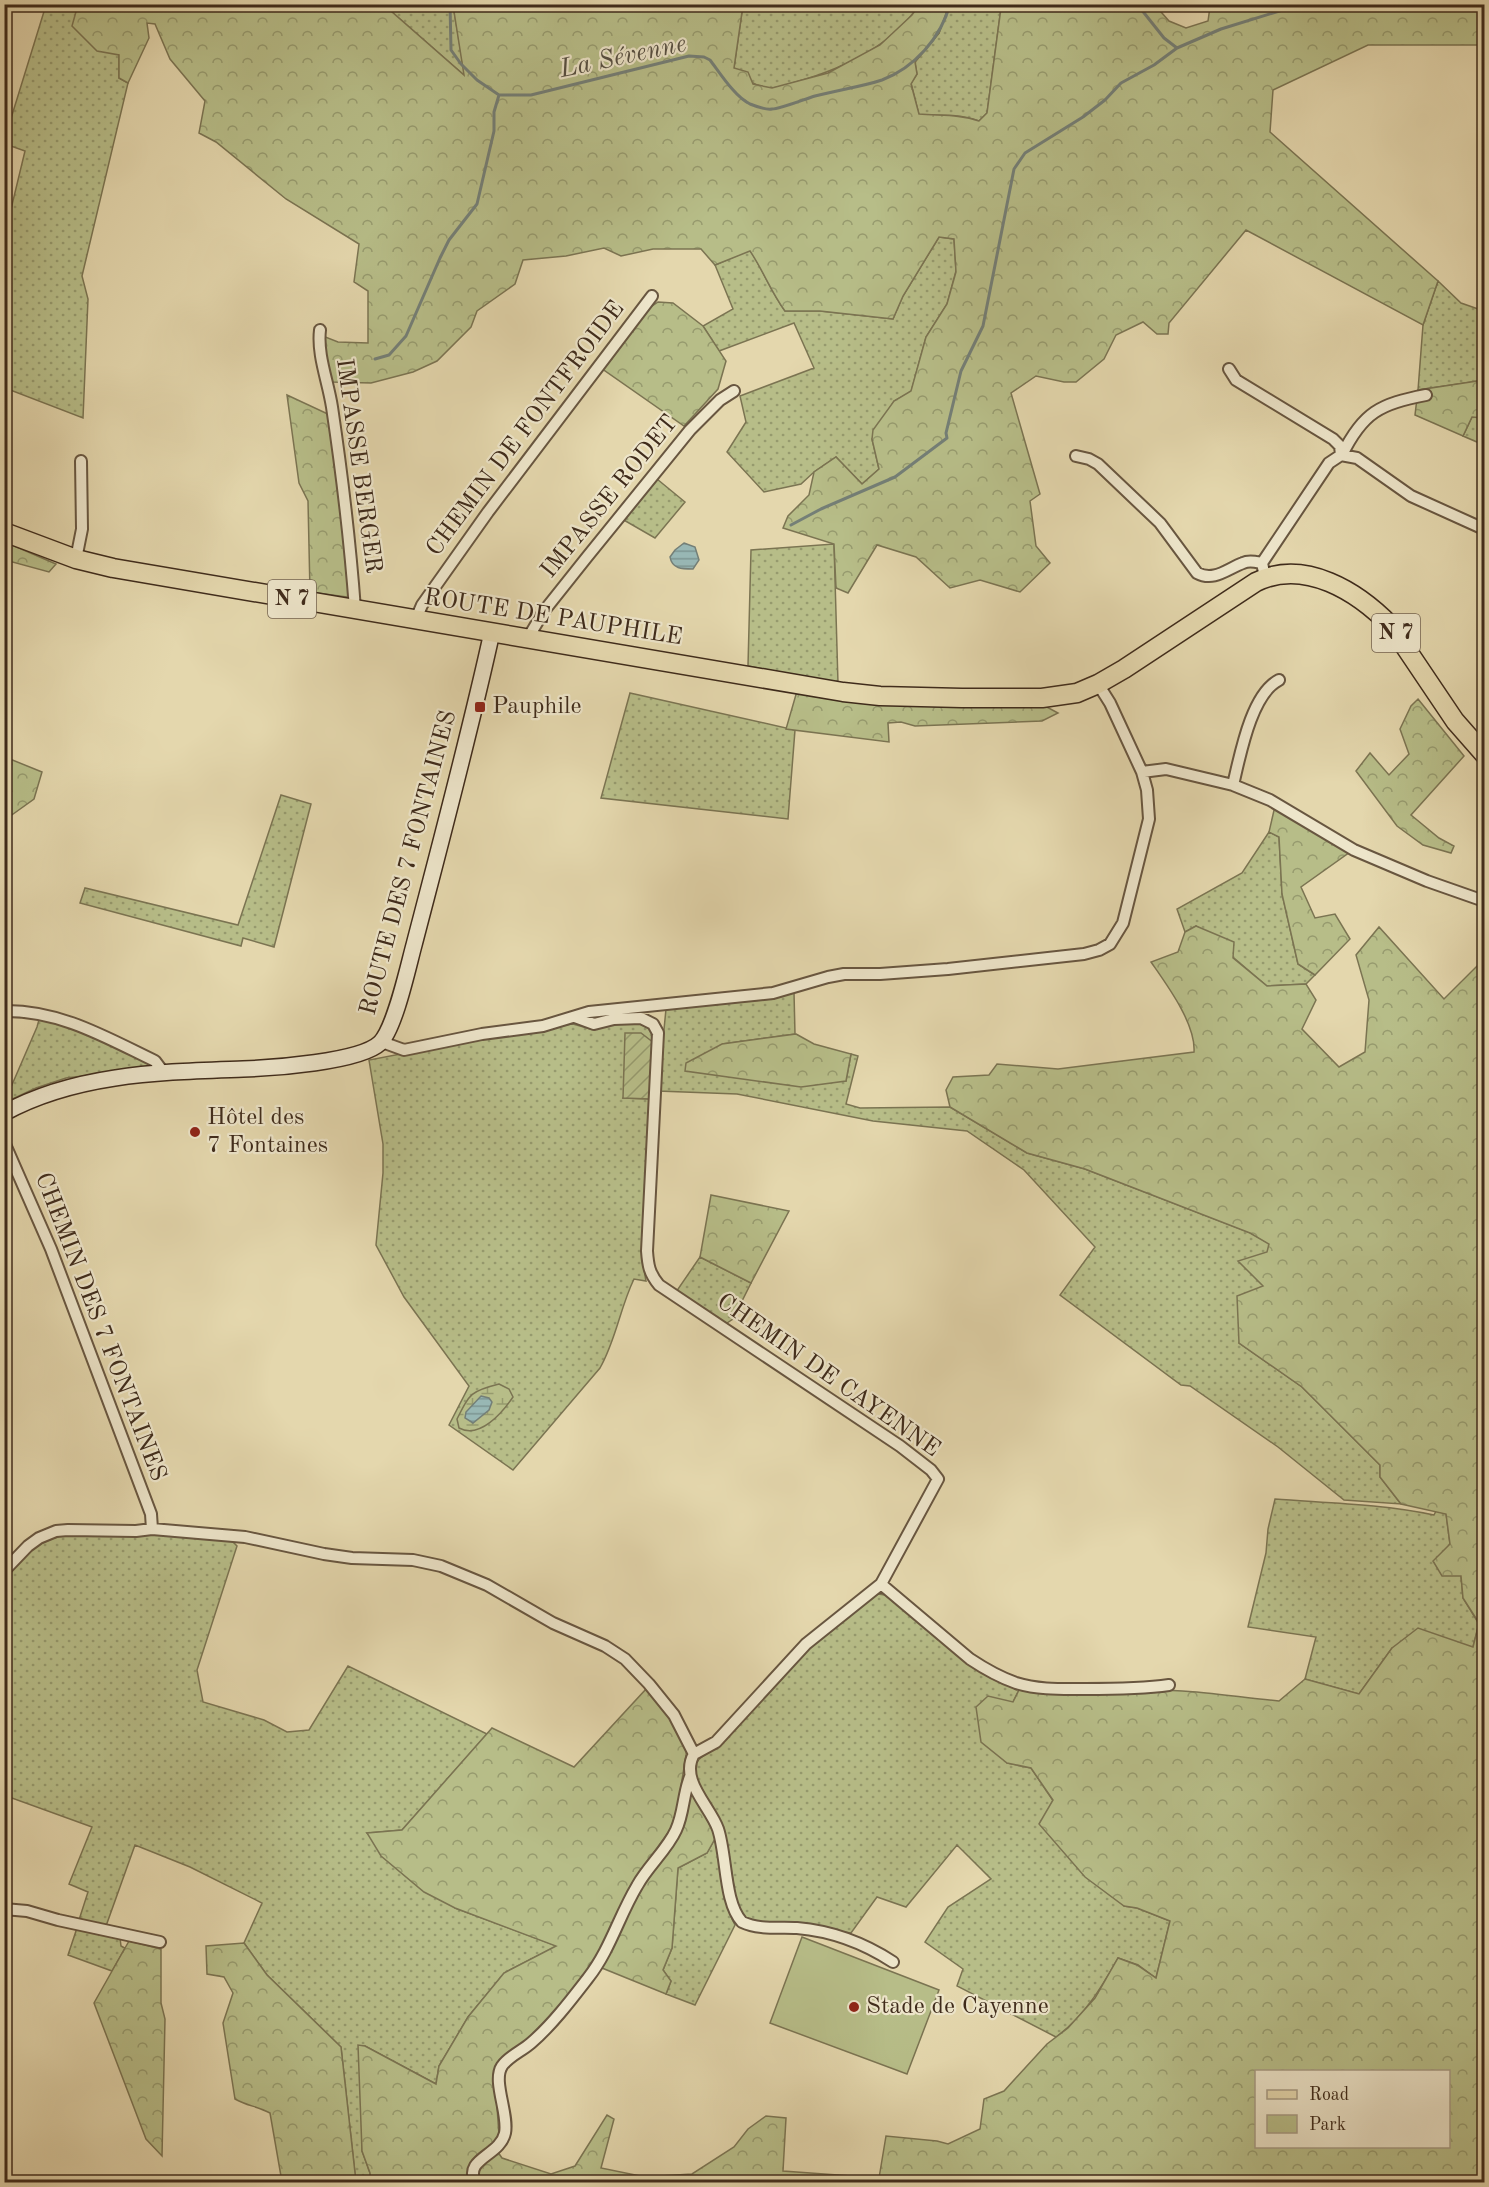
<svg xmlns="http://www.w3.org/2000/svg" width="1489" height="2187" font-family="'Old Standard TT',serif">
	<defs>
		<pattern id="grass-dots" width="8" height="8" patternUnits="userSpaceOnUse" patternTransform="scale(1.5)"><rect width="8" height="8" fill="#b7bd88"/><path d="M2 2h.1M6 6h.1" fill="none" stroke="#969a6e" stroke-width="1.8" stroke-linecap="round"/></pattern>
		<pattern id="forest-crowns" width="20" height="18" patternUnits="userSpaceOnUse" patternTransform="scale(1.5)"><rect width="20" height="18" fill="#b7bd88"/><path d="M2 6a3 3 0 1 1 6 0M12 15a3 3 0 1 1 6 0" fill="none" stroke="#969a6e"/></pattern>
		<pattern id="wetland-marsh" width="20" height="14" patternUnits="userSpaceOnUse" patternTransform="scale(1.5)"><rect width="20" height="14" fill="#b7bd88"/><path d="M1 5h8M5 5V1M11 12h8M15 12V8" fill="none" stroke="#969a6e"/></pattern>
		<pattern id="garden-furrows" width="10" height="10" patternUnits="userSpaceOnUse" patternTransform="scale(1.5)"><rect width="10" height="10" fill="#b7bd88"/><path d="M-1 1l2-2M0 10L10 0M9 11l2-2" fill="none" stroke="#969a6e"/></pattern>
		<pattern id="water-rules" width="6" height="5" patternUnits="userSpaceOnUse" patternTransform="scale(1.5)"><rect width="6" height="5" fill="#98b7b4"/><path d="M0 2.5h6" fill="none" stroke="#7d9592"/></pattern>
	</defs>
	<rect width="100%" height="100%" fill="#e4d7ad"/>
	<filter id="stains"><feTurbulence type="fractalNoise" baseFrequency=".00333" numOctaves="4"/><feColorMatrix values="0 0 0 0 .2 0 0 0 0 .09 0 0 0 0 .02 0 0 0 .5 -.17"/></filter>
	<radialGradient id="worn" r=".72"><stop offset=".6" stop-color="#630" stop-opacity="0"/><stop offset="1" stop-color="#630" stop-opacity=".3"/></radialGradient>
	<path fill="url(#grass-dots)" stroke="#7b7452" stroke-width="1.5" d="M46,5H82L77,8L119,55V78L128,83L82,276L88,299L83,418L5,388V234L25,151L5,144L4,141Z
		M384,5H453L465,76Z
		M743,5H919C892,46 842,69 796,82C788,84 777,89 769,88C753,86 745,78 734,68Z
		M949,5H1005L1001,8L987,113L979,121C960,114 939,115 919,115L911,83L917,74L915,62L939,33Z
		M939,237L954,239L956,271L947,304L926,337L911,392L894,401L872,439L879,469L862,484L836,457L814,472L801,484L764,492L727,452L746,422L740,396L814,368L794,323L719,351L703,326L733,309L715,265L750,250C763,270 771,292 785,311H820L893,319L903,296Z
		M1438,281L1461,303L1484,311V380L1418,390L1423,325Z
		M1472,417L1484,418V445L1463,436Z
		M657,479L685,502L655,538L622,519Z
		M834,544L838,683L748,666L751,550Z
		M630,693L795,730L788,819L601,798Z
		M281,795L311,804L274,947L243,938L241,946L80,903L85,888L238,925Z
		M1269,832L1279,837L1282,894L1298,964L1315,975L1306,984L1267,986L1196,926L1185,932L1177,909L1242,873Z
		M794,992L795,1034L722,1044L846,1081L851,1054L858,1056L846,1104L860,1108L950,1107L1027,1153L1085,1169L1251,1233L1270,1244L1263,1286L1239,1343L1302,1387L1380,1465V1477L1401,1504L1344,1500L1278,1447L1190,1386L1181,1385L1060,1295L1095,1247L1024,1170L967,1131L873,1121L737,1094L658,1091L666,1009L771,999Z
		M40,1016L78,1030L151,1064L150,1068L66,1078L36,1088L6,1102L8,1094L37,1027Z
		M617,1022H638L648,1027L653,1033L654,1043L623,1098L651,1099L642,1258L646,1281L634,1279C620,1308 616,1340 600,1368L513,1470L449,1425L469,1386L404,1297L376,1245L383,1173V1144L369,1060L458,1043L535,1032L563,1025L573,1024L594,1030Z
		M700,1257L751,1283L733,1319L727,1323L721,1321L676,1292Z
		M1275,1499C1328,1503 1382,1504 1434,1515L1436,1511L1446,1513L1450,1544L1461,1576L1463,1598L1479,1624L1473,1647L1392,1648L1359,1694L1305,1679L1316,1637L1248,1627L1266,1553L1268,1529Z
		M71,1534H149L231,1540L237,1546L197,1670L203,1702L264,1720L287,1732L309,1730L348,1666L487,1734L402,1830L367,1833L455,1908L557,1946L504,1973L468,2017L439,2066L436,2084L365,2046L362,2151L370,2173L371,2182H356L341,2047L267,1975L244,1943L262,1903L190,1867L135,1845L106,1926L79,1920L88,1892L69,1884L92,1827L9,1797L4,1744V1577C21,1554 42,1538 71,1534Z
		M878,1594L885,1595L974,1667L1019,1690L1013,1702L1007,1763L1031,1768L1124,1906L1137,1908L1170,1921L1156,1978L1138,1965L1118,1958C1101,1988 1084,2017 1056,2037L957,1986L963,1969L925,1942L948,1907L991,1879L957,1845L906,1907L877,1897L851,1933L748,1920L741,1915L737,1906L730,1862L721,1822L694,1775C693,1762 700,1758 710,1751L811,1645L869,1597Z
		M716,1837C723,1866 721,1899 735,1925L695,2005L666,1994L671,1981L663,1970L672,1948L678,1868L707,1853Z
		M77,1928L120,1938L121,1946L125,1948L112,1971L68,1955Z"/>
	<path fill="url(#forest-crowns)" stroke="#7b7452" stroke-width="1.5" fill-rule="evenodd" d="M82,5H384L464,75L453,5H743L734,68L748,72L753,84L772,88L828,73L880,45L912,15L919,5H949L939,33L915,62L917,74L911,84L919,114C939,116 959,114 979,121L987,113L1001,8L1005,5H1155L1169,21L1186,28L1208,21L1210,7L1220,5H1484V45H1368L1273,90L1270,132L1438,281L1423,325L1246,230L1169,323L1168,334H1157L1143,322L1116,335L1104,359L1076,382H1064L1036,376L1011,393L1040,494L1030,501L1036,546L1050,563L1020,592L980,580L950,588L916,557L877,545L848,593L836,588L834,544L783,528L788,516L809,495L814,472L836,457L862,484L879,469L872,439L873,430L894,401L911,391L926,337L947,304L956,272L954,239L939,237L903,296L893,319L820,311H785C771,292 763,270 750,251L715,265L701,249H653L621,256L604,248L566,256L523,260L515,284L477,311L471,327L437,361L413,372L371,383L332,382L323,348V336L338,342L368,343V291L354,282L359,244L286,199L216,142L199,133L205,101L170,59L155,24L147,23L149,38L128,83L119,78V55L97,51L72,26L77,8Z
		M658,302L673,303L703,326L726,361L718,389L684,426L601,368L645,311Z
		M1484,380V418L1472,417L1463,436L1415,415L1418,390Z
		M287,395L330,415L350,591L347,597L310,592L308,501L299,483Z
		M5,542L56,564L49,572L5,560Z
		M797,691L1045,706L1058,713L1042,721L915,726L901,722L888,723L889,742L786,729Z
		M1418,699L1464,756L1411,815L1439,838L1454,846L1451,853L1423,845L1397,826L1356,771L1370,753L1389,775L1409,754L1400,729L1411,706Z
		M5,757L42,772L34,799L9,817L5,815Z
		M1275,806L1350,852L1301,887L1315,918L1335,914L1350,939L1315,975L1298,964L1282,894L1279,837L1269,832Z
		M1196,926L1234,942L1233,958L1267,986L1306,984L1316,1000L1302,1029L1339,1067L1365,1052L1369,1000L1356,955L1379,927L1444,999L1478,965L1484,972V1080L1483,1084L1484,1085V2182H371L370,2173L362,2151L358,2045L365,2046L436,2084L439,2066L468,2017L504,1973L556,1946L455,1908L424,1892L381,1856L367,1833L402,1830L492,1728L574,1767L647,1688L674,1723L687,1749L677,1811L670,1830L639,1873L594,1963L561,2004L495,2078L499,2135L493,2145L502,2158L551,2174L575,2166L607,2115L614,2119L601,2168L645,2177L692,2174L734,2147L748,2129L766,2116L786,2118L783,2171L879,2178L886,2136L937,2141L948,2144L980,2129L984,2099L1004,2091L1047,2044L1068,2028L1095,1998L1118,1958L1137,1965L1156,1978L1170,1921L1137,1908L1124,1906L1085,1877L1039,1824L1053,1800L1031,1768L1007,1763L981,1742L976,1707L988,1696L1013,1702L1019,1690C1063,1699 1102,1691 1147,1690C1191,1689 1235,1697 1279,1701L1305,1679L1359,1694L1392,1648L1418,1628L1473,1647L1479,1623L1463,1598L1461,1576H1442L1433,1561L1450,1544L1446,1514L1401,1504L1380,1477V1465L1302,1387L1239,1343L1237,1296L1263,1286L1238,1261L1267,1252L1269,1244L1250,1233L1085,1169L1027,1153L950,1107L946,1090L953,1077L989,1075L997,1064L1058,1069L1194,1052C1196,1024 1167,985 1151,962L1178,952L1185,932ZM1256,2072H1448V2146H1256Z
		M796,1034L814,1044L851,1054L846,1081L801,1087L685,1071L686,1063L722,1044Z
		M711,1195L789,1211L751,1283L700,1257Z
		M692,1791L716,1837L707,1853L678,1868L672,1948L663,1970L671,1981L666,1994L602,1968L638,1892Z
		M129,1941L161,1949V2003L165,2019L162,2156L146,2139L94,2003Z
		M244,1943L267,1975L341,2047L356,2182H282L270,2113C257,2106 247,2106 235,2099L223,2023L233,1993L224,1977L207,1974L206,1946Z"/>
	<path fill="url(#wetland-marsh)" stroke="#7b7452" stroke-width="1.5" d="M499,1384L509,1389L513,1397C502,1413 480,1439 459,1428L457,1419C470,1393 471,1391 499,1384Z"/>
	<path fill="#b7bd88" stroke="#7b7452" stroke-width="1.5" d="M802,1937L939,1990L907,2074L770,2023Z"/>
	<path fill="url(#garden-furrows)" stroke="#7b7452" stroke-width="1.5" d="M625,1033H641L654,1043L651,1099L623,1098Z"/>
	<path fill="url(#water-rules)" stroke="#747f77" stroke-width="1.5" d="M684,543L695,547L699,560L693,569C682,569 672,569 670,557L675,550Z
		M481,1396L489,1398L492,1402L489,1410L473,1423L465,1418L466,1412Z"/>
	<g fill="none" stroke-linecap="round" stroke-linejoin="round">
		<path stroke="#747f77" stroke-width="3" d="M450,4L451,50L461,64L477,80L499,95H531L689,56L704,57L710,60C720,73 735,97 750,104C755,106 766,110 772,109C780,109 805,99 815,96C837,90 861,87 882,80C914,68 941,38 950,4
			M1137,4L1164,38L1177,48L1221,29L1302,4
			M375,359L389,355L406,336L440,258L449,240L477,204L494,131V112L499,95
			M791,525L821,509L895,477L947,438L946,433L961,371L983,326L1014,169L1025,153L1083,117L1105,100L1121,83L1154,65L1177,48"/>
		<defs>
			<path id="street" d="M320,330C317,355 328,381 332,407C342,474 350,541 355,609
				M1229,369L1236,380L1333,439L1340,446L1341,455
				M1342,455C1363,412 1380,404 1426,395
				M1076,456L1089,459L1098,464L1160,523L1197,573C1214,582 1227,569 1243,563C1249,560 1256,562 1262,563
				M76,559L82,529L81,461
				M1265,577L1262,563L1329,463L1341,455L1357,458L1411,496L1484,529
				M416,619L422,605L488,512L652,296
				M528,638L544,611L587,557L690,430L720,400L734,391
				M1142,772L1166,769L1233,785L1270,800L1354,850L1427,881L1484,901
				M1233,785C1240,756 1251,694 1279,680
				M4,1011C60,1010 107,1038 155,1061L164,1073
				M575,1017L594,1024L614,1019L641,1018L653,1024L658,1033L647,1251C648,1265 649,1273 659,1285L900,1446L931,1470L938,1479L881,1584L806,1644L716,1742L694,1754C679,1780 710,1806 718,1829C727,1856 724,1903 742,1922C759,1930 779,1927 797,1928C832,1931 864,1943 893,1962
				M382,1042L404,1050L482,1034L543,1026L589,1012L773,993L828,977L844,974H880L948,969L1084,954L1099,950L1110,944L1123,923L1149,819L1147,790L1142,772L1110,703L1098,684
				M4,1142L51,1249L151,1514L152,1529
				M4,1571L28,1546L39,1538L56,1531L68,1530L136,1531L152,1529L245,1537L324,1554L352,1558L413,1560L441,1566L487,1585L553,1623L605,1646L625,1659L649,1684L674,1715L694,1754
				M881,1584L970,1659C985,1669 999,1677 1016,1683C1038,1690 1062,1689 1085,1689C1113,1689 1141,1689 1169,1685
				M4,1909L27,1911L58,1920L160,1942
				M475,2182C464,2158 500,2156 505,2133C509,2114 492,2081 502,2066C509,2056 522,2051 531,2043C552,2025 571,2000 588,1978C610,1950 619,1916 637,1886C648,1866 667,1850 676,1830C684,1813 683,1794 690,1777"/>
			<path id="secondary" d="M4,1113C77,1073 163,1072 243,1069C272,1068 360,1062 380,1043C395,1028 408,967 414,945C441,841 469,737 492,632"/>
			<path id="primary" d="M4,532L76,559L113,568L843,692L880,696L962,698H1042L1077,693L1098,684L1124,669L1256,582C1305,558 1358,592 1391,626L1455,721L1484,754"/>
		</defs>
		<use href="#street" stroke="#685640" stroke-width="14"/>
		<use href="#secondary" stroke="#3f2b1b" stroke-width="18"/>
		<use href="#primary" stroke="#3f2b1b" stroke-width="21"/>
		<use href="#street" stroke="#ede5ca" stroke-width="10"/>
		<use href="#secondary" stroke="#ede5ca" stroke-width="15"/>
		<use href="#primary" stroke="#e4d7ad" stroke-width="18"/>
	</g>
	<g fill="#8f2418" stroke="#ede5ca" stroke-width="2">
		<rect x="474" y="701" width="12" height="12" rx="3"/>
		<circle cx="195" cy="1132" r="6"/>
		<circle cx="854" cy="2007" r="6"/>
	</g>
	<g text-anchor="middle" dominant-baseline="central" stroke-width="4.5" stroke-linejoin="round" paint-order="stroke">
		<g fill="#ede5ca" stroke="#736350" stroke-width="1.5">
			<rect x="268" y="580" width="48" height="38" rx="4.5"/>
			<rect x="1372" y="614" width="48" height="38" rx="4.5"/>
		</g>
		<g font-size="22" font-weight="bold" fill="#3f2b1b">
			<text x="292" y="599">N 7</text>
			<text x="1396" y="633">N 7</text>
		</g>
		<g font-size="24" fill="#3f2b1b" stroke="#ede5ca">
			<text transform="translate(526 429) rotate(-53)">CHEMIN DE FONTFROIDE</text>
			<text transform="translate(358 466) rotate(82)">IMPASSE BERGER</text>
			<text transform="translate(610 497) rotate(-51)">IMPASSE RODET</text>
			<text transform="translate(553 618) rotate(9)">ROUTE DE PAUPHILE</text>
			<text transform="translate(409 863) rotate(-75)">ROUTE DES 7 FONTAINES</text>
			<text transform="translate(100 1327) rotate(69)">CHEMIN DES 7 FONTAINES</text>
			<text transform="translate(828 1376) rotate(35)">CHEMIN DE CAYENNE</text>
		</g>
		<g font-size="24" fill="#3f2b1b" stroke="#ede5ca" text-anchor="start">
			<text x="492" y="707">Pauphile</text>
			<text x="207" y="1118">Hôtel des<tspan x="207" dy="28">7 Fontaines</tspan></text>
			<text x="866" y="2007">Stade de Cayenne</text>
		</g>
		<g font-size="26" font-style="italic" fill="#554e41" stroke="#ede5ca">
			<text transform="translate(623 57) rotate(-12)">La Sévenne</text>
		</g>
	</g>
	<rect width="1489" height="2187" fill="none" stroke="#e4d7ad" stroke-width="24"/>
	<rect x="6" y="6" width="1477" height="2175" fill="none" stroke="#3f2b1b" stroke-width="3"/>
	<rect x="12" y="12" width="1465" height="2163" fill="none" stroke="#3f2b1b" stroke-width="1.5"/>
	<rect x="1255" y="2070" width="195" height="78" fill="#ede5ca" stroke="#a79b84" stroke-width="1.5"/>
	<rect x="1267" y="2090" width="30" height="9" fill="#e4d7ad" stroke="#a79b84" stroke-width="1.5"/>
	<text x="1309" y="2100" font-size="18" fill="#3f2b1b">Road</text>
	<rect x="1267" y="2115" width="30" height="18" fill="#b7bd88" stroke="#a79b84" stroke-width="1.5"/>
	<text x="1309" y="2130" font-size="18" fill="#3f2b1b">Park</text>
	<rect width="100%" height="100%" filter="url(#stains)"/>
	<rect width="100%" height="100%" fill="url(#worn)"/>
</svg>
